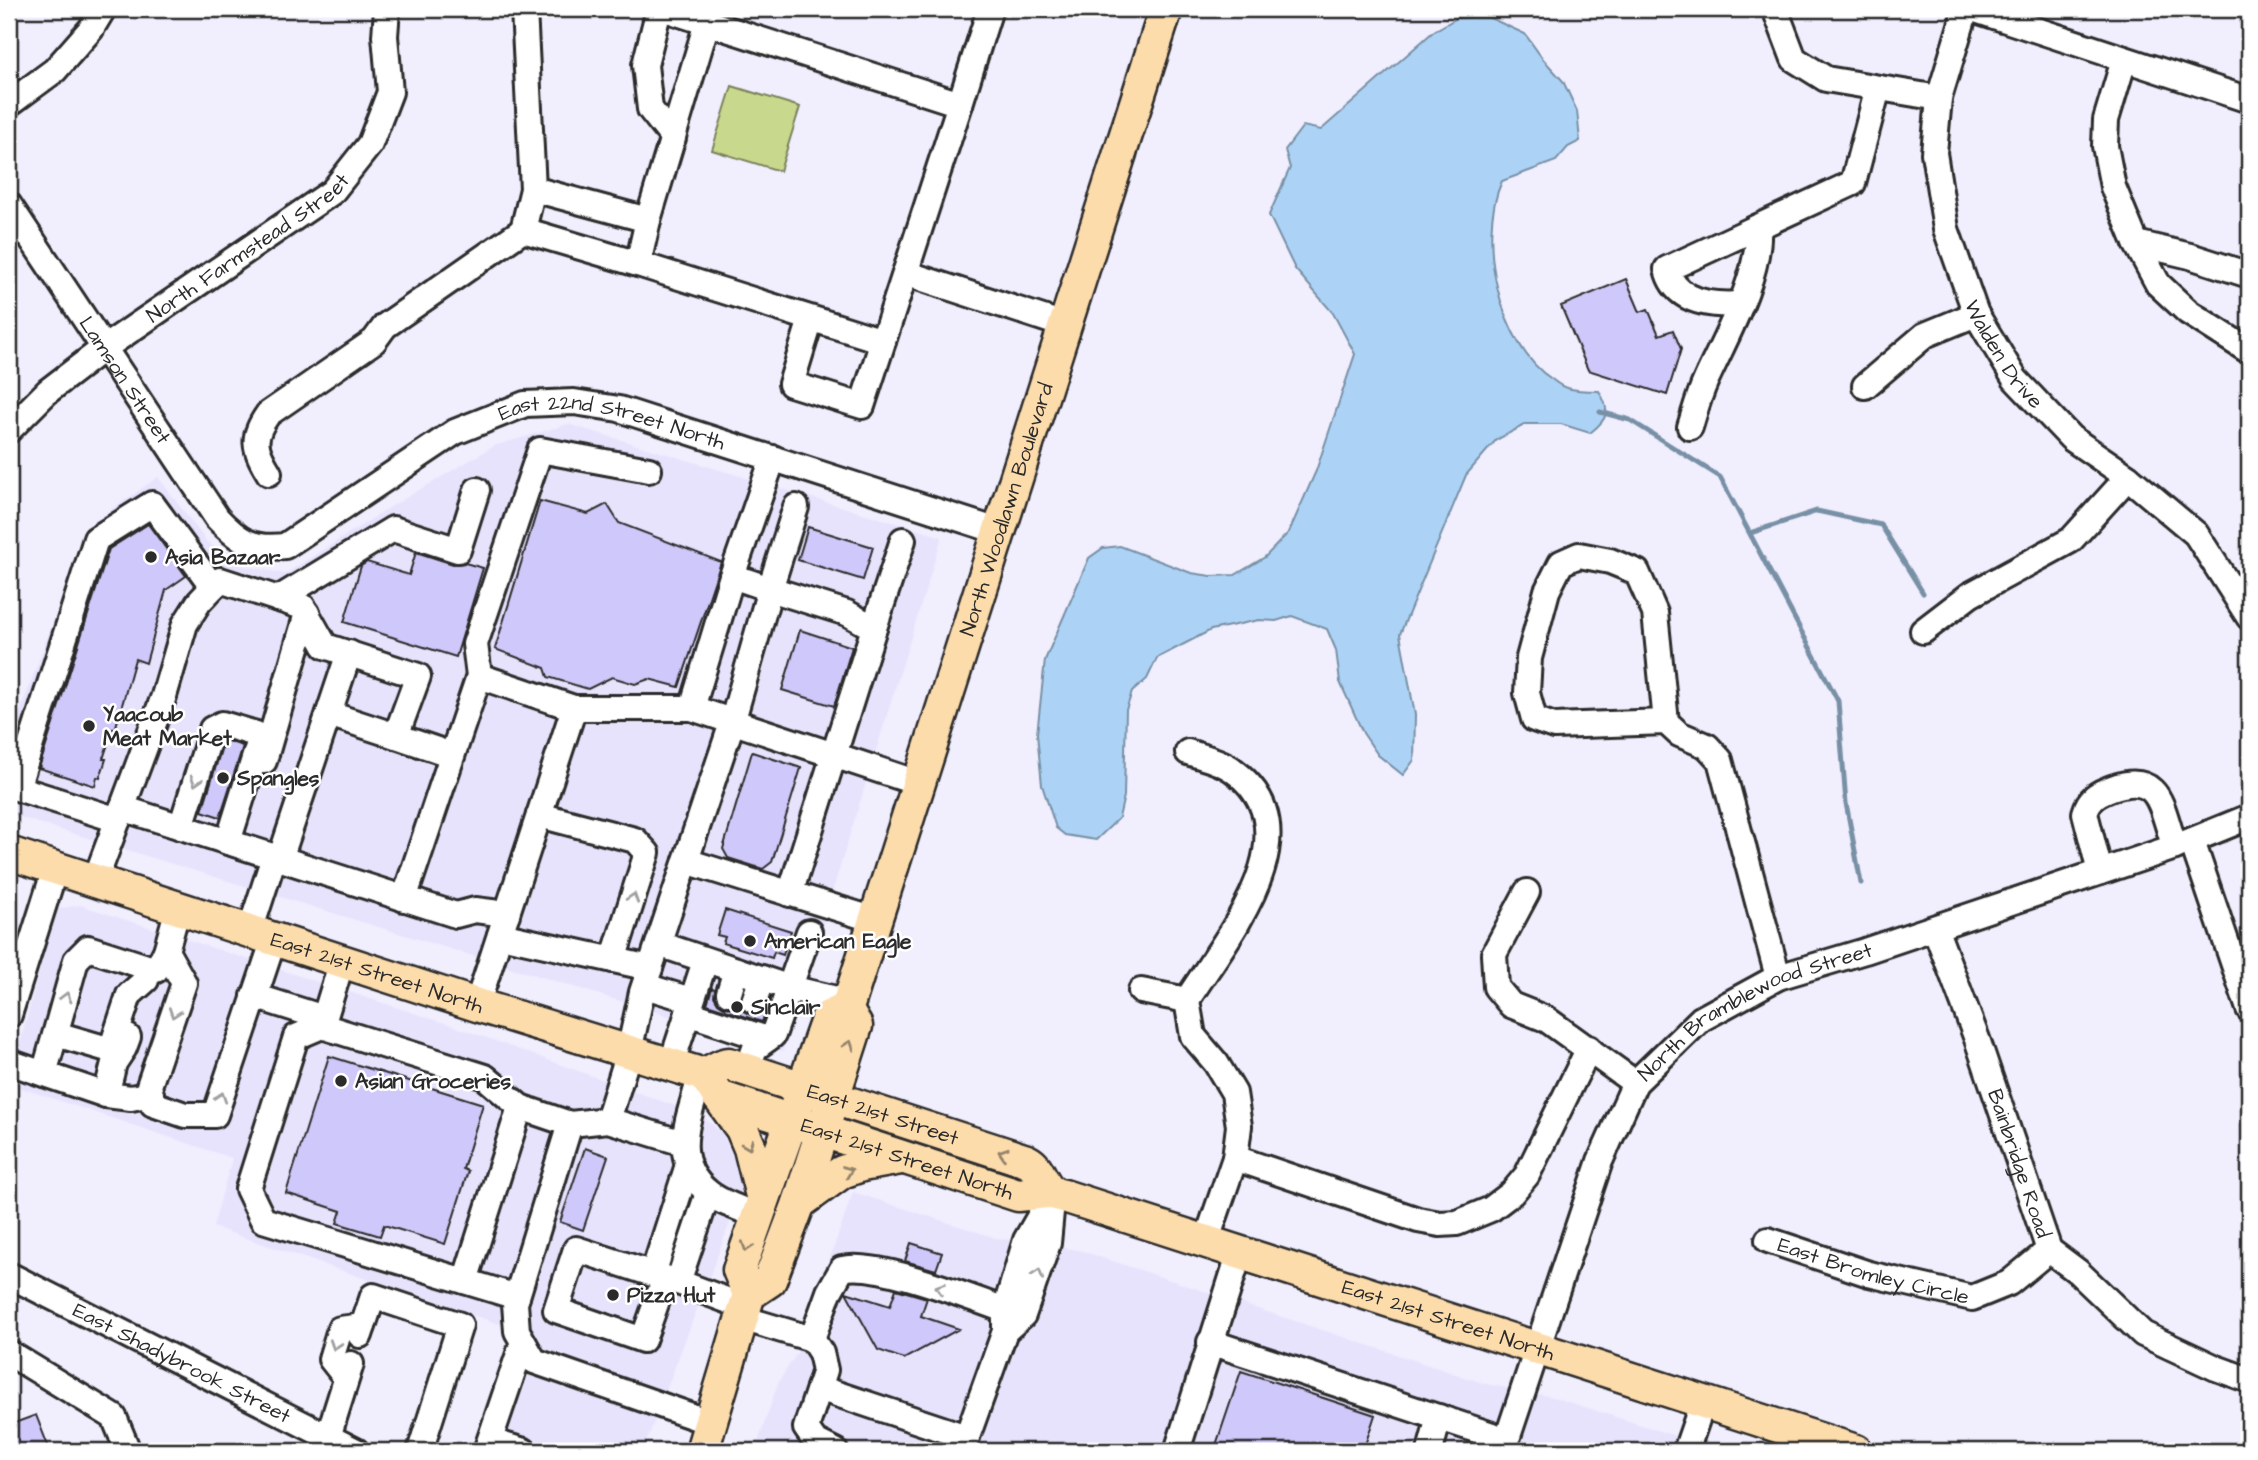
<svg xmlns="http://www.w3.org/2000/svg" width="2258" height="1460" font-family="'Architects Daughter',sans-serif">
	<rect width="100%" height="100%" fill="#f1eefe"/>
	<filter id="ink" filterUnits="userSpaceOnUse"><feTurbulence type="fractalNoise" baseFrequency=".0143" numOctaves="2"/><feDisplacementMap in="SourceGraphic" scale="14" xChannelSelector="R" yChannelSelector="G"/><feConvolveMatrix kernelMatrix="1 2 1 2 8 2 1 2 1" color-interpolation-filters="sRGB"/></filter>
	<g filter="url(#ink)">
		<path fill="#e7e3fd" d="M568,424L942,537L783,1051L9,814V740L90,525L158,477L207,542L240,565L285,574L387,509L494,446Z
			M80,905L451,1025L700,1115L722,1133L745,1183L643,1451H476L517,1330L213,1227L232,1158L9,1084L56,909Z
			M853,1192L996,1238L1079,1250L1486,1384L1553,1397L1723,1451H755L778,1383L797,1353Z"/>
		<path fill="#c8d98d" stroke="#7a825c" stroke-width="2" d="M732,86L800,107L780,171L712,150Z"/>
		<path fill="#acd3f6" stroke="#7890a5" stroke-width="2" d="M1486,16L1525,34L1543,59L1563,81L1577,111L1580,141L1568,147L1556,161L1502,181C1476,237 1499,346 1553,380C1557,383 1562,387 1567,388C1576,391 1589,391 1599,391C1611,411 1608,419 1590,433L1561,424H1526L1496,440L1466,475L1400,634L1415,715L1414,760L1403,775L1378,755L1363,733L1340,682L1336,650L1327,629L1292,616L1276,621L1259,620L1211,630L1157,658L1147,679L1132,692L1126,710L1124,796L1119,818L1096,840L1065,835L1056,828L1042,785L1037,734L1045,660L1089,558L1103,548L1120,546L1191,573L1211,576L1235,575L1265,557L1289,532L1316,471L1355,354L1333,313L1295,269L1269,215L1290,168L1285,150L1303,126L1321,130L1434,31L1457,18Z"/>
		<g fill="none" stroke-linecap="round" stroke-linejoin="round">
			<path stroke="#7890a5" stroke-width="5" d="M1600,412L1630,420L1720,477L1838,701L1846,803L1861,883
				M1750,533L1817,511L1881,525L1923,593"/>
		</g>
		<path fill="#cfc8fa" stroke="#2b2b2b" stroke-width="2" d="M1626,279L1640,312L1648,309L1659,335L1673,330L1681,349L1667,395L1588,370L1561,306Z
			M540,501L588,514L607,504L619,523L721,562L679,687L649,679L635,684L612,677L588,689L548,677L545,668L495,649Z
			M148,524L186,576L166,590L146,663L135,659L115,730L113,729L103,759H106L100,778L97,777L95,786L39,768L109,549Z
			M808,527L873,547L863,580L798,560Z
			M416,552L453,564L465,563L483,568L456,657L344,622L361,566L367,562L409,575Z
			M800,630L852,647L834,706L782,690Z
			M224,740L243,746L220,817L202,811Z
			M752,752L801,768L772,862L763,869L728,858L723,849Z
			M725,910L791,931L783,955L774,952L772,958L723,943L725,937L717,935Z
			M712,988L715,989L714,996L718,1003L724,1007L732,1008L739,1004L743,1011L756,1016L767,1008L762,1022L707,1004Z
			M329,1056L483,1104L463,1169L468,1171L445,1244L384,1225L380,1236L337,1223L341,1211L286,1193Z
			M585,1148L608,1156L583,1230L560,1222Z
			M911,1243L942,1253L936,1270L905,1261Z
			M896,1289L927,1298L921,1316L959,1329L904,1359L878,1350L846,1292L890,1306Z
			M1241,1371L1375,1415L1363,1451H1214Z
			M36,1415L50,1451H9V1425Z"/>
		<g fill="none" stroke-linecap="round" stroke-linejoin="round">
			<defs>
				<g id="minor">
					<path d="M659,9L645,65L650,109L673,138"/>
					<path d="M665,9L960,104L862,406L791,384L811,319"/>
					<path d="M1775,9L1794,59L1826,79L1939,98"/>
					<path id="s1" d="M1966,9L1939,98L1934,153L1946,229L1976,314L2015,379L2071,438L2128,477L2196,534L2249,617"/>
					<path d="M1973,9L2249,100"/>
					<path d="M2124,60L2106,120L2105,146L2113,187L2136,243L2158,284L2188,312L2249,351"/>
					<path d="M9,104L55,70L91,29L103,9"/>
					<path d="M960,104L990,9"/>
					<path id="s2" d="M9,205L217,518C239,541 252,550 285,546L455,432L525,404L574,402L619,409L998,531"/>
					<path d="M648,220L707,23"/>
					<path d="M523,230L533,189"/>
					<path d="M2136,243L2190,256L2249,275"/>
					<path d="M638,264L883,341"/>
					<path d="M905,273L1064,325"/>
					<path d="M1740,304C1710,306 1675,302 1667,269L1853,183L1878,88"/>
					<path d="M1865,386L1925,335L1976,314"/>
					<path d="M1690,427C1695,411 1699,395 1706,380C1726,336 1761,275 1758,227"/>
					<path id="s3" d="M9,430L48,391L104,348L332,192L370,144L390,92L385,36L387,9"/>
					<path d="M773,458L732,576L770,589L796,507"/>
					<path d="M269,473C254,448 251,438 268,414L374,341L385,326L523,230L638,264L648,220L533,189L524,9"/>
					<path d="M732,576L692,708L918,783"/>
					<path d="M278,599L393,529L458,550L477,490"/>
					<path d="M874,628L903,540"/>
					<path d="M1923,631L1970,595L2071,540L2128,477"/>
					<path d="M479,676L475,644L540,450L649,470"/>
					<path d="M329,714L396,736"/>
					<path d="M1666,722L1554,726L1534,719L1527,693L1529,658L1547,591L1561,563L1579,555L1610,561L1637,572L1655,613L1666,722L1679,734L1707,746L1720,760L1778,977"/>
					<path d="M1188,752C1202,757 1221,761 1233,770C1317,832 1226,938 1187,1000L1193,1036L1216,1063L1234,1093L1239,1126L1235,1158L1206,1242"/>
					<path d="M264,761L307,613"/>
					<path d="M122,808L456,915L475,910L507,914"/>
					<path d="M539,815L635,840L647,853L613,960"/>
					<path d="M118,820L17,788L96,539L152,504L213,587"/>
					<path d="M181,827L212,729L222,724L256,734L259,743L228,842"/>
					<path d="M2192,841L2249,1009"/>
					<path d="M280,859L349,653"/>
					<path d="M686,861L875,920"/>
					<path d="M2100,872L2085,813C2089,798 2098,793 2112,788C2162,770 2161,810 2175,847"/>
					<path d="M95,881L164,696L185,624L199,602L220,580L303,607L325,646L418,676L396,736L452,755"/>
					<path d="M1527,892L1494,954L1496,987L1511,1005L1546,1019L1635,1083"/>
					<path d="M404,899L479,676L574,708"/>
					<path id="s4" d="M1935,928L1977,1039L2049,1250L2077,1271L2143,1334L2216,1368L2249,1380"/>
					<path d="M250,931L274,857"/>
					<path d="M500,935L650,968"/>
					<path d="M659,944L790,988L849,1002"/>
					<path d="M166,951L184,983L149,1086L153,1104L185,1115H215L274,939"/>
					<path d="M342,961L322,1026L485,1077L520,1107L570,1124L608,1120"/>
					<path d="M645,986L691,1000"/>
					<path d="M1141,991L1187,1000"/>
					<path d="M729,993L736,970"/>
					<path d="M254,996L324,1018"/>
					<path d="M754,1001L762,978"/>
					<path d="M477,1005L574,708H692"/>
					<path d="M688,1013L767,1039"/>
					<path d="M9,1015L55,869"/>
					<path d="M322,1026L296,1037L248,1189L263,1220L517,1297"/>
					<path d="M56,1034L111,1050L129,995L146,980"/>
					<path d="M9,1062L44,1074L76,960L88,948L156,970L166,951L178,908"/>
					<path d="M671,1065L705,961"/>
					<path d="M747,1070L755,1048L773,1035L809,932"/>
					<path d="M44,1074L106,1095L131,1098L151,1094"/>
					<path d="M701,1074C690,1117 667,1160 709,1193C722,1204 743,1209 758,1216"/>
					<path d="M106,1095L114,1063L124,1048L128,1037"/>
					<path d="M570,1124L515,1303L517,1331L534,1361L709,1422"/>
					<path d="M683,1143L608,1120L629,1052L642,992L732,723L770,589L847,613L874,628L790,894"/>
					<path d="M1235,1158L1418,1220L1440,1224L1457,1223L1491,1209L1512,1193L1527,1175L1589,1048"/>
					<path d="M708,1193L678,1282L745,1307"/>
					<path id="s5" d="M1768,1240L1869,1274L1972,1298L2009,1283L2049,1250"/>
					<path d="M653,1274L687,1168"/>
					<path id="s6" d="M9,1275L356,1451"/>
					<path d="M665,1278L643,1340L556,1310L576,1249L653,1274L678,1282"/>
					<path d="M465,1281L520,1107"/>
					<path d="M742,1318L812,1339L821,1353L825,1370L806,1428L815,1441L835,1451"/>
					<path d="M1005,1331L1023,1315L1048,1243L1052,1201"/>
					<path d="M360,1335L373,1296L460,1325L420,1451"/>
					<path d="M812,1339L829,1292L842,1269C876,1260 968,1297 1005,1310"/>
					<path d="M1210,1342L1507,1440"/>
					<path d="M9,1353L114,1417L128,1451"/>
					<path d="M346,1378L331,1359L340,1329L363,1326"/>
					<path d="M819,1388L966,1437"/>
					<path d="M328,1437L351,1364"/>
					<path d="M490,1441L524,1451"/>
					<path d="M486,1451L523,1342"/>
					<path d="M962,1451L1005,1331V1310L1026,1240L1053,1193"/>
					<path d="M1177,1451L1240,1252"/>
					<path d="M1430,1451L1439,1417"/>
					<path id="s7" d="M1503,1451L1600,1161L1635,1083L1701,1019L1778,977L1865,951L2175,847L2249,817"/>
					<path d="M1686,1451L1703,1402"/>
				</g>
				<g id="major">
					<path id="s8" d="M9,853L477,1005L701,1074L708,1080L719,1097L1018,1195L1047,1192L1064,1196L1856,1451"/>
					<path id="s9" d="M701,1074C712,1073 720,1064 729,1064L1027,1161C1041,1168 1040,1184 1053,1193"/>
					<path d="M719,1097L742,1129L750,1148L763,1200"/>
					<path d="M799,1203L842,1172L862,1165L901,1158"/>
					<path id="s10" d="M749,1294L770,1280L799,1203L856,1026L846,1009L849,1002L1166,9"/>
					<path d="M702,1451L749,1294L739,1270L828,1017L846,1009"/>
				</g>
			</defs>
			<use href="#minor" stroke="#2b2b2b" stroke-width="30"/>
			<use href="#major" stroke="#2b2b2b" stroke-width="37"/>
			<use href="#minor" stroke="#fff" stroke-width="24"/>
			<use href="#major" stroke="#fddcac" stroke-width="32"/>
		</g>
		<defs><path id="oneway-chevron" d="M-2-3.5L2.5 0L-2 3.5" fill="none" stroke-width="1.6" stroke-linecap="round" stroke-linejoin="round" transform="scale(1.75)"/></defs>
		<g stroke="#a0a0a0">
			<use href="#oneway-chevron" transform="translate(196 781) rotate(107)"/>
			<use href="#oneway-chevron" transform="translate(633 898) rotate(-72)"/>
			<use href="#oneway-chevron" transform="translate(66 997) rotate(-75)"/>
			<use href="#oneway-chevron" transform="translate(174 1013) rotate(109)"/>
			<use href="#oneway-chevron" transform="translate(221 1097) rotate(-72)"/>
			<use href="#oneway-chevron" transform="translate(1038 1274) rotate(-71)"/>
			<use href="#oneway-chevron" transform="translate(940 1288) rotate(-162)"/>
			<use href="#oneway-chevron" transform="translate(335 1345) rotate(108)"/>
		</g>
		<g stroke="#94846c">
			<use href="#oneway-chevron" transform="translate(849 1045) rotate(-71)"/>
			<use href="#oneway-chevron" transform="translate(748 1145) rotate(68)"/>
			<use href="#oneway-chevron" transform="translate(1003 1153) rotate(-162)"/>
			<use href="#oneway-chevron" transform="translate(848 1171) rotate(-21)"/>
			<use href="#oneway-chevron" transform="translate(747 1247) rotate(109)"/>
		</g>
	</g>
	<g fill="#2b2b2b" stroke="#fff" stroke-width="2.5">
		<circle cx="151" cy="557" r="7"/>
		<circle cx="89" cy="726" r="7"/>
		<circle cx="223" cy="778" r="7"/>
		<circle cx="750" cy="941" r="7"/>
		<circle cx="737" cy="1007" r="7"/>
		<circle cx="341" cy="1081" r="7"/>
		<circle cx="613" cy="1295" r="7"/>
	</g>
	<g text-anchor="middle" dominant-baseline="central" stroke-width="5" stroke-linejoin="round" paint-order="stroke">
		<g font-size="21" fill="#2b2b2b" stroke="#fff">
			<text stroke="none"><textPath href="#s3" startOffset="301">North Farmstead Street</textPath></text>
			<text stroke="none"><textPath href="#s1" startOffset="364">Walden Drive</textPath></text>
			<text stroke="none"><textPath href="#s2" startOffset="210">Lamson Street</textPath></text>
			<text stroke="none"><textPath href="#s2" startOffset="822">East 22nd Street North</textPath></text>
			<text stroke="none"><textPath href="#s10" startOffset="838">North Woodlawn Boulevard</textPath></text>
			<text stroke="none"><textPath href="#s8" startOffset="387">East 21st Street North</textPath></text>
			<text stroke="none"><textPath href="#s7" startOffset="534">North Bramblewood Street</textPath></text>
			<text stroke="none"><textPath href="#s9" startOffset="192">East 21st Street</textPath></text>
			<text stroke="none"><textPath href="#s8" startOffset="954">East 21st Street North</textPath></text>
			<text stroke="none"><textPath href="#s4" startOffset="250">Bainbridge Road</textPath></text>
			<text stroke="none"><textPath href="#s5" startOffset="110">East Bromley Circle</textPath></text>
			<text stroke="none"><textPath href="#s8" startOffset="1521">East 21st Street North</textPath></text>
			<text stroke="none"><textPath href="#s6" startOffset="194">East Shadybrook Street</textPath></text>
		</g>
		<g font-size="21" font-weight="bold" fill="#2b2b2b" stroke="#fff" text-anchor="start">
			<text x="165" y="557">Asia Bazaar</text>
			<text x="103" y="714">Yaacoub<tspan x="103" dy="24">Meat Market</tspan></text>
			<text x="237" y="778">Spangles</text>
			<text x="764" y="941">American Eagle</text>
			<text x="751" y="1007">Sinclair</text>
			<text x="355" y="1081">Asian Groceries</text>
			<text x="627" y="1295">Pizza Hut</text>
		</g>
	</g>
	<rect width="2258" height="1460" fill="none" stroke="#fff" stroke-width="35"/>
	<rect x="18" y="18" width="2223" height="1425" fill="none" stroke="#2b2b2b" stroke-width="2.5" filter="url(#ink)"/>
</svg>
